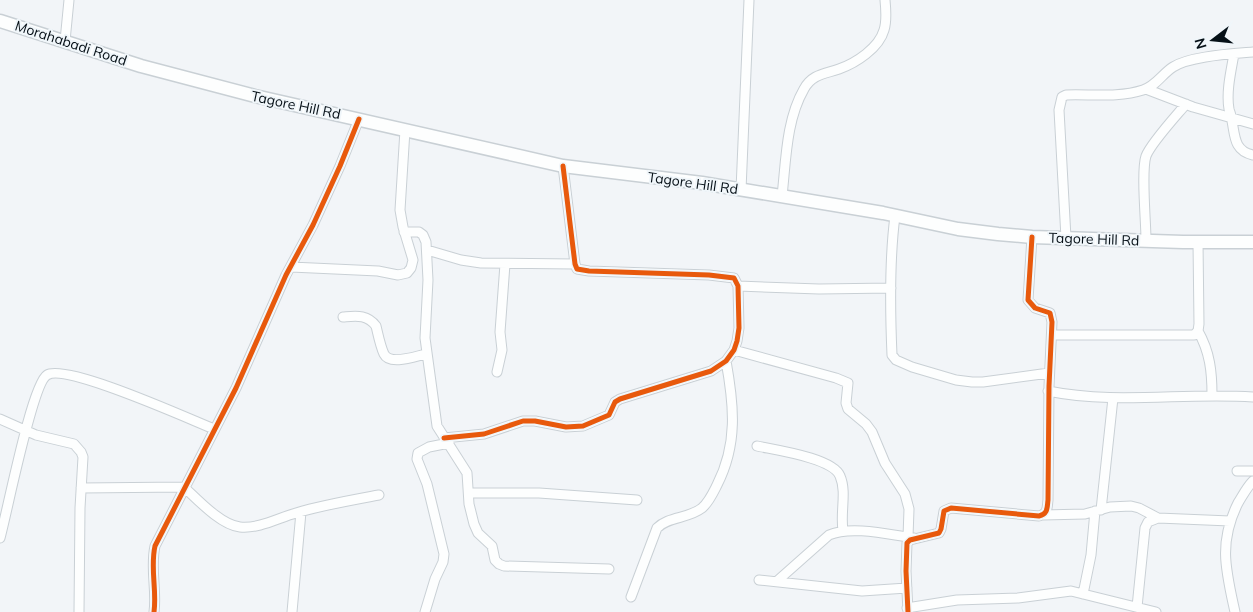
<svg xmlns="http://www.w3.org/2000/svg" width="1253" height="612" font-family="Mulish,sans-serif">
	<rect width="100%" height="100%" fill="#f2f5f8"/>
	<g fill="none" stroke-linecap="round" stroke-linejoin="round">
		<defs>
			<path id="street" d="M65,41L69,0
				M1234,54C1231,71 1226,92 1229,109C1230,113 1232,117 1232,121C1235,136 1234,151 1253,155
				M1146,89L1193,107L1253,124
				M741,190L749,0
				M782,196C786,161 786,120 804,89C812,74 825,74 839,69C856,63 879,48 884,30C887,21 886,10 885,0
				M895,216C889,262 890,309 892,355L896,360L912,367L956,380L972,382H983L1049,373
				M404,232H419L423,235L426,242L428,280L425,338L437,426L467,473L469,504L474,524L478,533L492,546L495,560L499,564L504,566L609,569
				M1066,238L1059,110L1062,97L1066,95C1091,94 1118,98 1143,90C1156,86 1162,74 1173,67C1190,56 1232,54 1253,52
				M1146,240C1146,221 1141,171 1146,156C1151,143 1176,116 1186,104
				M427,250L461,260L481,263L575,264
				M291,267L378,271L398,275L407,273L411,268L413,260L403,227L400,210L405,130
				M738,286L819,289L891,288
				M343,317C356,316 367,314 376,326C378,334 380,345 384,354C390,366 416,356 426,354
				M1198,331C1210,352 1212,372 1212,395
				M1052,335H1194L1198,331L1199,324L1198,242
				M734,350L836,378L848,383L846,403L848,409L866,424L872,432L885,463L905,494L909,509L908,537
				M497,372L502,350L500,332L505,264
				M1048,391C1116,405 1185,392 1253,397
				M0,419L36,435L74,444L81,452L83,457L80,508L79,612
				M444,438L484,434L523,421H535L566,427L583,426L609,415L615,402L620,399L711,371L726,361L734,350L737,341L739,328L738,286L734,278L709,275L589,271L577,269L575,264L563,166
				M757,446C775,450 833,458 840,476C847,492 840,513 843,530
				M1237,471H1253
				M81,488L184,487C198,500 221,525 240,527C259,529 278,518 296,513C323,505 352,500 379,495
				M469,493H539L637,500
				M1101,510L1113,398
				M1043,515L1085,514L1110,507L1131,506L1139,508L1158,518
				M0,538C7,513 32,384 47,375C66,363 189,419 214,429
				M759,580L862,591L907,588
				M776,582L829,535C851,525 891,535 914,538
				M1083,594L1091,555L1095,511
				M631,597L657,528C669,516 688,519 702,508C709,502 713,493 717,485C738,444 734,405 726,361
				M1137,607L1145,528L1148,522L1158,518L1230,521
				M907,608L957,600L1018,598L1071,591L1156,612
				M154,612C157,590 150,568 155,546L236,388L286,275L313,225L340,166L359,119
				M292,612L301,512
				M425,612L435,579L443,562L444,554L427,484L417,459L418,453L429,447L449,443
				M908,612L906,571L907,543L910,540L939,533L941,529L944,511L951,508L1039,516C1048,514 1047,508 1048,500L1049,386L1052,322L1050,313L1035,308L1028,300L1032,237
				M1235,612C1226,571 1218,543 1238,503C1243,495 1247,487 1253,481"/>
			<path id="secondary" d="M0,21L141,66L255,96L563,166L702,183L883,213L958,229L998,234L1032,237L1183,242H1253"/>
		</defs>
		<use href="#street" stroke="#c9d0d5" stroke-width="11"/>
		<use href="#secondary" stroke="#c9d0d5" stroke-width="15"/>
		<use href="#street" stroke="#fdfefe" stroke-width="9"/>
		<use href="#secondary" stroke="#fdfefe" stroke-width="12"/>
		<defs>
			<path id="cycleway" d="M444,438L484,434L523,421H535L566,427L583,426L609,415L615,402L620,399L711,371L726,361L734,350L737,341L739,328L738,286L734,278L709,275L589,271L577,269L575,264L563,166
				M154,612C157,590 150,568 155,546L236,388L286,275L313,225L340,166L359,119
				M908,612L906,571L907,543L910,540L939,533L941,529L944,511L951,508L1039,516C1048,514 1047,508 1048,500L1049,386L1052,322L1050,313L1035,308L1028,300L1032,237"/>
		</defs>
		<use href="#cycleway" stroke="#f0f6fa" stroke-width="8"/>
		<use href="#cycleway" stroke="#e8590c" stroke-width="5"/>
	</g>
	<g text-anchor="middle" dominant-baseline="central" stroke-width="4" stroke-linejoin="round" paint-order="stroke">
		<g font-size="14" fill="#061017" stroke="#f0f6fa">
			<text transform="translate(71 43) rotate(18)">Morahabadi Road</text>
			<text transform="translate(296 105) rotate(12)">Tagore Hill Rd</text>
			<text transform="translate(693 183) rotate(8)">Tagore Hill Rd</text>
			<text transform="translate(1094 239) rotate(2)">Tagore Hill Rd</text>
		</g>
	</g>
	<g transform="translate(1213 40) rotate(254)" stroke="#f0f6fa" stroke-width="4" paint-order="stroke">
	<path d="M0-4L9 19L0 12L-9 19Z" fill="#061017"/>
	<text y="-8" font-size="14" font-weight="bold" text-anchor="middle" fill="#061017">N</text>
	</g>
</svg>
